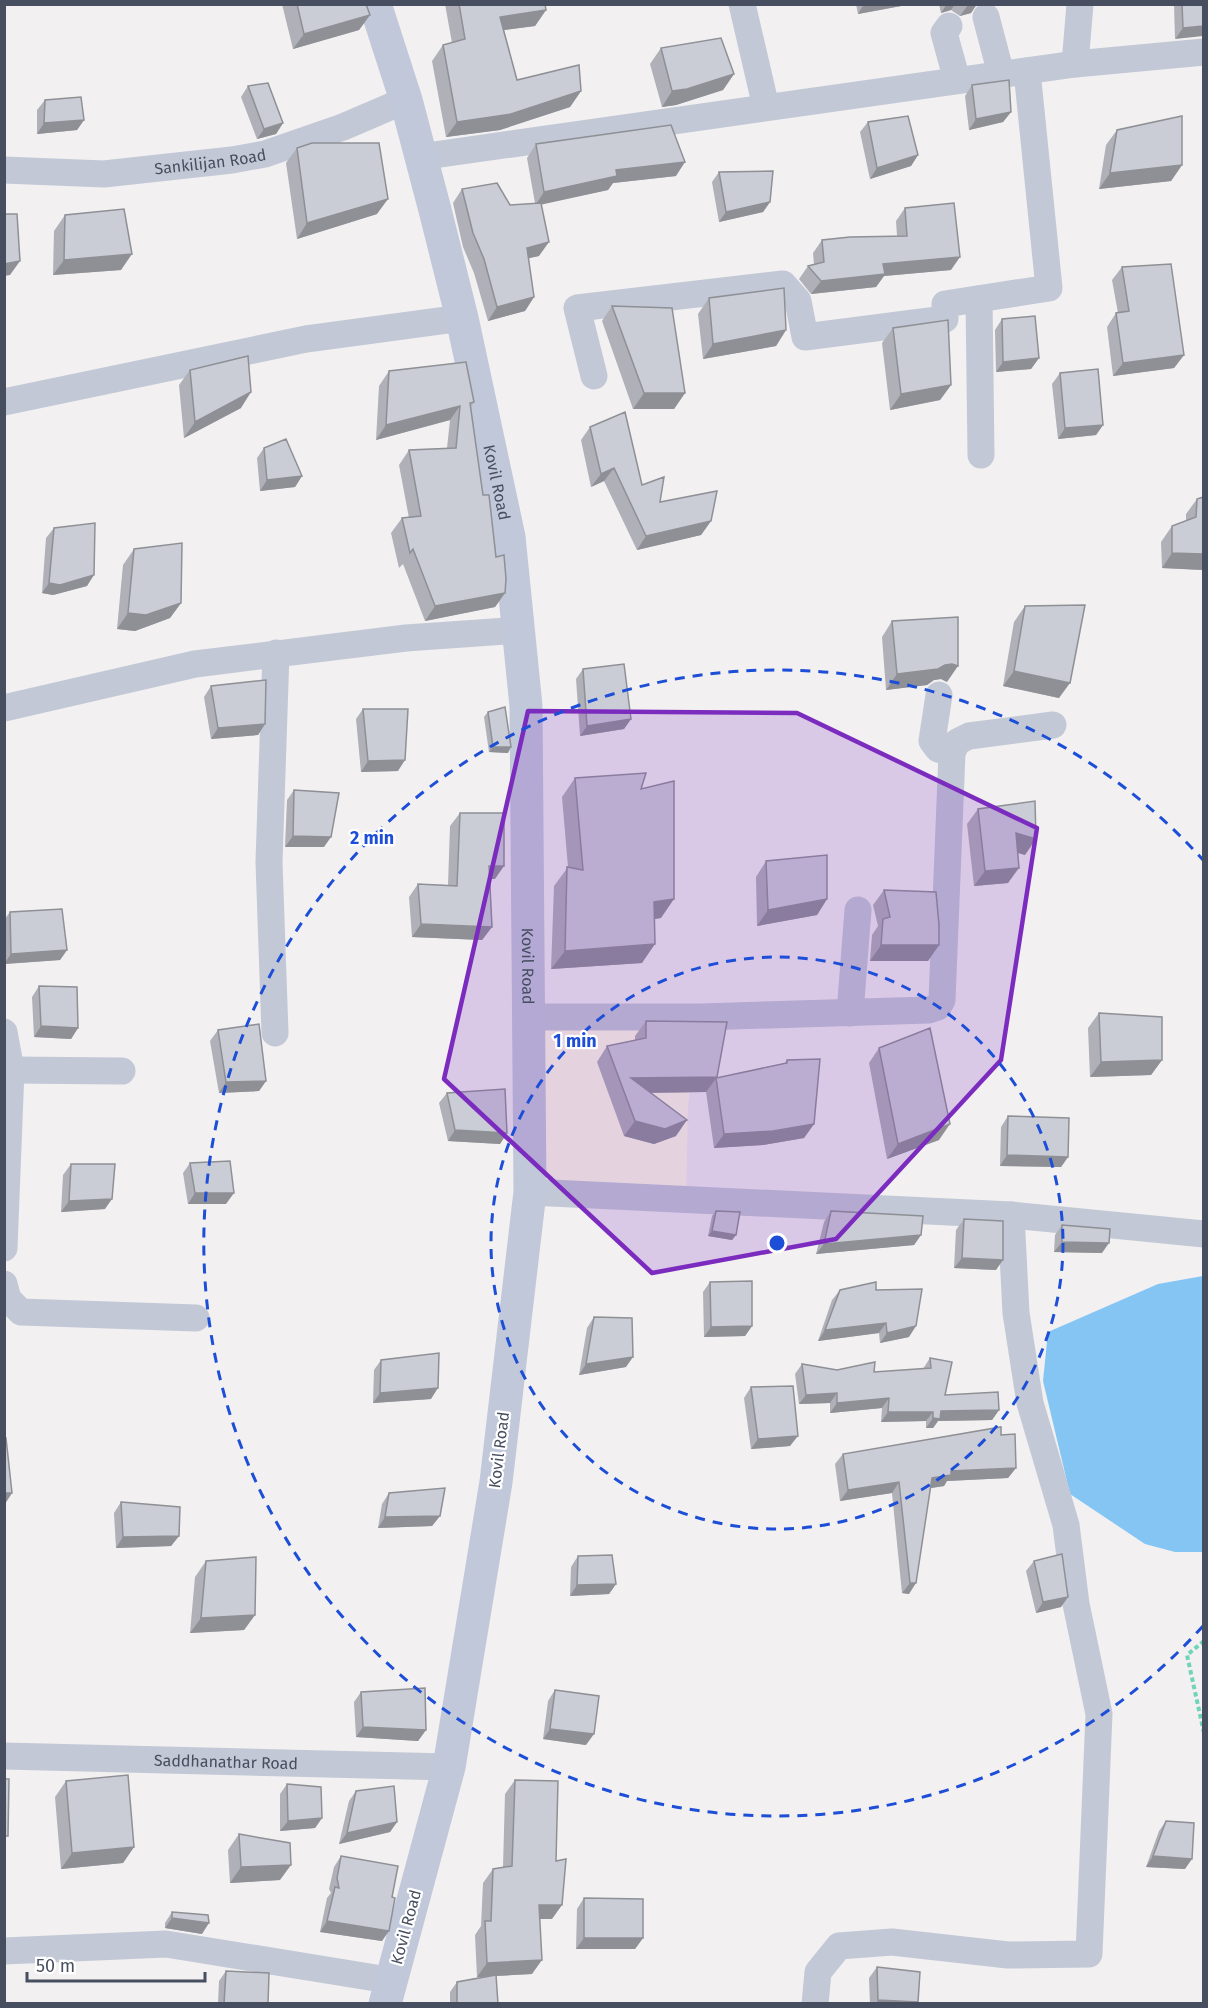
<svg xmlns="http://www.w3.org/2000/svg" width="1208" height="2008" font-family="'Fira Sans',sans-serif">
	<rect width="100%" height="100%" fill="#f2f0f0"/>
	<path fill="#fefce8" d="M528,1017H701L688,1104L686,1199L530,1192Z"/>
	<path fill="#84c5f4" d="M1203,1276V1552H1175L1145,1544L1070,1494L1043,1381L1048,1332L1158,1284Z"/>
	<g fill="none" stroke-linecap="round" stroke-linejoin="round">
		<path stroke="#70d4b8" stroke-width="4" stroke-dasharray="4.5 3" stroke-linecap="butt" d="M1204,1641L1187,1655L1204,1733"/>
		<g stroke="#c2c8d6" stroke-width="27">
			<path d="M742,4L766,107"/>
			<path d="M986,17L1001,74"/>
			<path d="M949,26L944,33L957,80"/>
			<path d="M1075,64L1080,4"/>
			<path d="M420,157L1075,64L1204,52"/>
			<path id="s1" d="M4,170L104,174L232,160L265,154L343,127L406,100"/>
			<path d="M979,299L981,455"/>
			<path d="M594,376L577,308L783,284L798,301L805,337L945,319V304L1049,288L1027,71"/>
			<path d="M4,402L306,339L462,318"/>
			<path d="M939,695L932,741L938,749L952,753"/>
			<path d="M4,708L195,664L406,638L520,630"/>
			<path d="M850,1013L858,910"/>
			<path d="M528,1017H701L929,1010L938,1007L942,1000L952,753L957,742L969,736L1053,725"/>
			<path d="M4,1032L11,1070L4,1248"/>
			<path d="M275,1033L269,862L276,653"/>
			<path d="M11,1070L122,1071"/>
			<path d="M530,1192L1011,1215L1204,1234"/>
			<path d="M4,1284L8,1299L21,1312L196,1318"/>
			<path id="s2" d="M4,1756L449,1767L444,1786"/>
			<path d="M4,1951L166,1944L388,1980"/>
			<path d="M815,2004L818,1972L839,1946L892,1942L1008,1955L1089,1954L1099,1714L1076,1604L1066,1525L1030,1403L1016,1313L1011,1215"/>
		</g>
		<path stroke="#c1c8da" stroke-width="33" id="s3" d="M375,4L406,100L435,210L462,318L509,537L526,706L530,1192L496,1482L449,1767L385,2004"/>
	</g>
	<path fill="#afb0b8" d="M282,4H366L370,15L359,30L293,49Z
		M445,4H545L546,10L535,26L504,30L517,80L581,91L570,107L500,130L446,137L432,61L443,45L452,43Z
		M856,4H912L858,14Z
		M939,4H977L971,13L960,16L951,10L941,13Z
		M1174,4H1203L1175,39Z
		M661,48L734,74L723,90L676,105L662,107L650,64Z
		M972,85L1011,112L1003,122L969,130L965,96Z
		M248,86L283,123L276,134L257,139L241,97Z
		M45,100L84,120L77,130L37,134V110Z
		M868,122L918,155L911,166L870,179L860,132Z
		M1117,130L1182,165L1171,181L1099,189L1106,145Z
		M536,144L676,176L613,183L608,190L541,204L539,256L528,258L534,297L525,311L488,321L474,273L463,247L453,203L462,189L510,205L535,203L527,158Z
		M297,148L377,214L297,239L286,163Z
		M719,172L770,202L763,212L719,222L712,182Z
		M905,208L951,270L884,276L876,287L811,294L799,279L808,266L814,264L813,253L822,240L897,236L896,221Z
		M65,215L121,270L53,275L54,231Z
		M1122,267L1184,355L1174,368L1113,376L1107,327L1116,313H1118L1112,280Z
		M709,298L786,330L776,346L703,359L698,314Z
		M612,306L685,393L674,409H633L602,321Z
		M1002,319L1039,358L1031,369L996,372L995,330Z
		M893,328L951,385L940,400L890,410L882,343Z
		M190,370L241,408L184,438L179,385Z
		M389,371L474,402L471,407L483,495L496,557L505,593L495,607L425,621L403,564L399,568L391,533L402,518H409L399,465L409,450L447,448L450,420L376,440L379,386Z
		M1060,373L1103,425L1096,435L1058,439L1052,384Z
		M590,427L642,485L660,502L711,521L701,535L637,550L604,481L591,487L581,440Z
		M264,448L302,476L295,487L260,491L257,458Z
		M1203,497V570L1162,568L1161,542L1172,526L1186,521V514L1197,499Z
		M54,528L87,586L53,595L42,593L46,538Z
		M134,549L181,603L170,618L135,631L117,629L123,565Z
		M1025,606L1059,698L1003,686L1014,622Z
		M892,621L947,682L941,679L934,680L927,685L886,690L882,637Z
		M583,669L631,719L624,729L580,736L576,679Z
		M211,686L265,724L258,735L211,739L204,697Z
		M363,709L398,771L361,772L356,719Z
		M488,712L508,753L489,752L484,717Z
		M575,778L641,789L661,918L654,919L642,963L551,969L554,886L568,867L562,797Z
		M294,790L324,847H285L287,800Z
		M978,809L1025,855L1018,853L1008,883L974,886L967,824Z
		M460,813L495,879H490L492,927L482,940L412,937L409,897L418,884L448,885L450,826Z
		M766,861L827,899L817,915L757,926L756,877Z
		M884,890L939,945L928,961H870L872,935L878,926L873,905Z
		M10,912L67,950L60,960L4,964V920Z
		M39,986L78,1028L71,1039L34,1037L32,997Z
		M1099,1013L1162,1060L1151,1075L1090,1077L1088,1028Z
		M646,1021L717,1077L716,1078L785,1063L787,1060L814,1124L804,1138L763,1145L714,1148L706,1092L651,1093L676,1136L654,1144L624,1136L597,1062L607,1046L635,1040V1036Z
		M218,1030L266,1081L259,1091L219,1093L210,1041Z
		M879,1048L939,1140L887,1159L869,1063Z
		M447,1093L507,1133L500,1144L448,1141L439,1103Z
		M1008,1116L1068,1157L1061,1167L1000,1166L1001,1127Z
		M190,1163L226,1204H188L183,1173Z
		M71,1164L105,1209L61,1212L63,1175Z
		M716,1211L736,1235L732,1240L708,1236L712,1216Z
		M831,1211L921,1235L914,1245L816,1254L824,1222Z
		M964,1219L996,1270L954,1268L956,1230Z
		M1062,1225L1102,1253L1054,1252L1055,1235Z
		M710,1282L752,1326L745,1336L704,1337L703,1292Z
		M840,1290H876L909,1337L880,1343L879,1333L818,1341L832,1300Z
		M594,1317L626,1367L579,1375L587,1328Z
		M930,1358L945,1395L999,1410L992,1420L938,1421L933,1428H926V1421L881,1422L882,1408L830,1413V1403L799,1404L795,1374L802,1364L837,1370L874,1372L923,1369Z
		M381,1360L431,1399L373,1403L374,1370Z
		M751,1387L790,1446L751,1449L744,1398Z
		M1001,1435L1016,1468L1008,1478L947,1481L944,1486L931,1488L909,1594L902,1593L892,1493L840,1501L835,1464L843,1454Z
		M389,1493L440,1516L432,1526L378,1528L382,1504Z
		M121,1502L179,1536L171,1546L116,1548L114,1513Z
		M578,1556L616,1584L609,1594L570,1596L571,1567Z
		M206,1561L255,1615L244,1630L190,1633L195,1577Z
		M1034,1561L1068,1597L1061,1607L1036,1613L1026,1571Z
		M555,1690L586,1745L543,1739L548,1701Z
		M361,1692L426,1730L418,1741L356,1737L354,1702Z
		M515,1780L552,1919H540L532,1974L496,1976L498,2004H450V1992L457,1982L486,1977H477L475,1935L481,1926L483,1883L493,1869L503,1867L505,1794Z
		M66,1781L134,1847L123,1863L61,1869L55,1797Z
		M287,1784L322,1818L315,1828L280,1831V1794Z
		M356,1791L397,1822L390,1832L339,1844L349,1801Z
		M1166,1821L1185,1869L1146,1867L1159,1831Z
		M239,1834L280,1880L230,1883L228,1850Z
		M341,1856L392,1897L382,1941L320,1932L327,1898L331,1893L329,1889L334,1867Z
		M584,1898L643,1938L635,1949H576L577,1909Z
		M172,1912L202,1934L165,1928V1923Z
		M877,1967L918,2002L917,2004H870L869,1978Z
		M226,1971L268,2004H218L219,1981Z"/>
	<path fill="#8e9096" d="M864,4H912L858,14Z
		M947,4H955L951,10L941,13Z
		M970,4H977L971,13L960,16L968,5Z
		M546,10L535,26L489,32L500,17Z
		M370,15L359,30L293,49L304,34Z
		M1203,26V36L1175,39L1183,28Z
		M734,74L723,90L676,105L662,107L672,91Z
		M581,91L570,107L500,130L446,137L457,122Z
		M1011,112L1003,122L969,130L976,119Z
		M84,120L77,130L37,134L44,123Z
		M283,123L276,134L257,139L264,129Z
		M918,155L911,166L870,179L877,168Z
		M685,162L676,176L613,183L608,190L535,206L544,192L616,170Z
		M1182,165L1171,181L1099,189L1110,173Z
		M388,199L377,214L297,239L307,223Z
		M770,202L763,212L719,222L726,212Z
		M549,242L539,256L517,261L527,248Z
		M132,254L121,270L53,275L64,260Z
		M960,257L951,270L884,276L876,287L811,294L821,281L883,264Z
		M20,261L10,275L4,276V264Z
		M534,297L525,311L488,321L497,307Z
		M786,330L776,346L703,359L713,344Z
		M1184,355L1174,368L1113,376L1123,363Z
		M1039,358L1031,369L996,372L1003,362Z
		M951,385L940,400L890,410L901,394Z
		M251,392L241,408L184,438L195,422Z
		M644,393H685L674,409H633Z
		M460,406L450,420L376,440L386,425Z
		M1103,425L1096,435L1058,439L1065,428Z
		M614,468L604,481L591,487L601,474Z
		M302,476L295,487L260,491L267,480Z
		M711,521L701,535L637,550L646,536Z
		M1172,553L1203,554V570L1162,568Z
		M94,575L87,586L53,595L42,593L49,583Z
		M505,593L495,607L425,621L435,606Z
		M181,603L170,618L135,631L117,629L128,613Z
		M952,664L958,666L947,682L941,679L934,680L927,685L886,690L897,674Z
		M1014,671L1070,683L1059,698L1003,686Z
		M631,719L624,729L580,736L587,726Z
		M265,724L258,735L211,739L218,728Z
		M493,747H511L508,753L489,752Z
		M405,760L398,771L361,772L368,761Z
		M1016,833L1036,839L1025,855L1005,849Z
		M293,836L331,837L324,847H285Z
		M489,866H504L495,879H480Z
		M1019,868L1008,883L974,886L985,871Z
		M674,899L661,918L641,921L654,902Z
		M827,899L817,915L757,926L768,910Z
		M421,924L492,927L482,940L412,937Z
		M655,944L642,963L551,969L565,951Z
		M881,945H939L928,961H870Z
		M67,950L60,960L4,964L11,954Z
		M41,1026L78,1028L71,1039L34,1037Z
		M1162,1060L1151,1075L1090,1077L1101,1062Z
		M717,1077L706,1092L625,1093L631,1078Z
		M266,1081L259,1091L219,1093L226,1082Z
		M687,1120L676,1136L654,1144L624,1136L635,1121Z
		M814,1124L804,1138L763,1145L714,1148L724,1134Z
		M950,1124L939,1140L887,1159L898,1144Z
		M455,1130L507,1133L500,1144L448,1141Z
		M1007,1155L1068,1157L1061,1167L1000,1166Z
		M195,1193H234L226,1204H188Z
		M112,1199L105,1209L61,1212L69,1201Z
		M712,1231L736,1235L732,1240L708,1236Z
		M921,1235L914,1245L816,1254L824,1244Z
		M1062,1242L1109,1243L1102,1253L1054,1252Z
		M962,1258L1003,1260L996,1270L954,1268Z
		M886,1323L879,1333L818,1341L825,1330Z
		M752,1326L745,1336L704,1337L711,1327Z
		M916,1326L909,1337L880,1343L887,1333Z
		M633,1357L626,1367L579,1375L586,1364Z
		M438,1388L431,1399L373,1403L380,1393Z
		M837,1393L830,1403L799,1404L806,1395Z
		M889,1398L882,1408L830,1413L837,1403Z
		M999,1410L992,1420L938,1421L933,1428H926L933,1418L941,1411Z
		M888,1412H933L926,1421L881,1422Z
		M798,1436L790,1446L751,1449L758,1439Z
		M1016,1468L1008,1478L947,1481L944,1486L925,1489L932,1478L951,1471Z
		M899,1482L892,1493L840,1501L848,1490Z
		M4,1493H12L5,1504H4Z
		M440,1516L432,1526L378,1528L385,1517Z
		M179,1536L171,1546L116,1548L123,1537Z
		M910,1583H916L909,1594L902,1593Z
		M616,1584L609,1594L570,1596L577,1585Z
		M1068,1597L1061,1607L1036,1613L1043,1602Z
		M255,1615L244,1630L190,1633L201,1618Z
		M363,1727L426,1730L418,1741L356,1737Z
		M550,1729L594,1734L586,1745L543,1739Z
		M322,1818L315,1828L280,1831L288,1821Z
		M397,1822L390,1832L339,1844L347,1833Z
		M134,1847L123,1863L61,1869L72,1853Z
		M1153,1856L1192,1859L1185,1869L1146,1867Z
		M291,1865L280,1880L230,1883L241,1867Z
		M539,1905H562L552,1919H529Z
		M172,1918L209,1923L202,1934L165,1928Z
		M327,1921L389,1931L382,1941L320,1932Z
		M584,1938H643L635,1949H576Z
		M542,1960L532,1974L477,1977L487,1963Z
		M878,2000L918,2002L917,2004H876Z"/>
	<path fill="#cbcdd6" stroke="#8e9096" stroke-width="1.5" d="M297,4H366L370,15L304,34Z
		M459,4H545L546,10L500,17L517,80L579,65L581,91L511,114L457,122L443,45L465,39Z
		M1182,4H1203V26L1183,28Z
		M721,38L734,74L687,89L672,91L661,48Z
		M1009,80L1011,112L976,119L972,85Z
		M268,83L283,123L264,129L248,86Z
		M81,97L84,120L44,123L45,100Z
		M908,116L918,155L877,168L868,122Z
		M1182,116V165L1110,173L1117,130Z
		M671,125L685,162L616,170L617,176L544,192L536,144Z
		M312,143H379L388,199L307,223L297,148Z
		M773,171L770,202L726,212L719,172Z
		M497,183L510,205L541,203L549,242L527,248L534,297L497,307L484,259L473,233L462,189Z
		M954,203L960,257L883,264L885,274L821,281L808,266L824,262L822,240L850,237L907,236L905,208Z
		M124,209L132,254L64,260L65,215Z
		M4,214H17L20,261L4,264Z
		M1171,264L1184,355L1123,363L1116,313L1129,311L1122,267Z
		M784,288L786,330L713,344L709,298Z
		M612,306L672,308L685,393H644Z
		M1035,316L1039,358L1003,362L1002,319Z
		M948,320L951,385L901,394L893,328Z
		M248,356L251,392L195,422L190,370Z
		M466,362L474,402L470,403L483,495H489L496,557L504,555L506,579L505,593L435,606L413,549L410,553L402,518L421,516L409,450L456,448L460,406L386,425L389,371Z
		M1098,369L1103,425L1065,428L1060,373Z
		M625,412L642,485L664,477L660,502L717,491L711,521L646,536L614,468L601,474L590,427Z
		M286,439L302,476L267,480L264,448Z
		M1203,497V554L1172,553V526L1196,517L1197,499Z
		M95,523L94,575L60,585L49,583L54,528Z
		M182,543L181,603L146,615L128,613L134,549Z
		M1085,605L1070,683L1014,671L1025,606Z
		M958,617V666L952,664L945,665L938,669L897,674L892,621Z
		M624,664L631,719L587,726L583,669Z
		M266,680L265,724L218,728L211,686Z
		M505,707L511,747H493L488,712Z
		M363,709H408L405,760L368,761Z
		M646,773L641,789L674,781V899L654,902L655,944L565,951L567,867L583,870L575,778Z
		M294,790L339,793L331,837L293,836Z
		M1035,801L1036,839L1016,833L1019,868L985,871L978,809Z
		M460,813H504V866H489L492,927L421,924L418,884L457,886Z
		M827,855V899L768,910L766,861Z
		M884,890L936,892L939,925V945H881L883,919L890,917Z
		M62,909L67,950L11,954L10,912Z
		M39,986L77,987L78,1028L41,1026Z
		M1099,1013L1162,1017V1060L1101,1062Z
		M646,1021L727,1022L717,1077L631,1078L687,1120L665,1129L635,1121L607,1046L646,1038Z
		M259,1024L266,1081L226,1082L218,1030Z
		M930,1028L950,1124L898,1144L879,1048Z
		M820,1059L814,1124L773,1131L724,1134L716,1078L787,1063V1060Z
		M505,1089L507,1133L455,1130L447,1093Z
		M1008,1116L1069,1118L1068,1157L1007,1155Z
		M230,1161L234,1193H195L190,1163Z
		M71,1164H115L112,1199L69,1201Z
		M716,1211L740,1212L736,1235L712,1231Z
		M831,1211L923,1216L921,1235L824,1244Z
		M964,1219L1003,1221V1260L962,1258Z
		M1062,1225L1110,1229L1109,1243L1062,1242Z
		M752,1281V1326L711,1327L710,1282Z
		M876,1282V1290L922,1289L916,1326L887,1333L886,1323L825,1330L840,1290Z
		M594,1317L632,1318L633,1357L586,1364Z
		M439,1353L438,1388L380,1393L381,1360Z
		M930,1358L952,1362L945,1395L998,1392L999,1410L941,1411L940,1419L933,1418V1412H888L889,1398L837,1403V1393L806,1395L802,1364L837,1370L875,1362L874,1372L931,1368Z
		M793,1386L798,1436L758,1439L751,1387Z
		M1001,1427V1435L1015,1434L1016,1468L951,1471V1475L932,1478L916,1583H910L899,1482L848,1490L843,1454Z
		M4,1438H6L12,1493H4Z
		M445,1488L440,1516L385,1517L389,1493Z
		M121,1502L180,1507L179,1536L123,1537Z
		M1062,1554L1068,1597L1043,1602L1034,1561Z
		M612,1555L616,1584L577,1585L578,1556Z
		M256,1557L255,1615L201,1618L206,1561Z
		M425,1688L426,1730L363,1727L361,1692Z
		M555,1690L599,1696L594,1734L550,1729Z
		M128,1775L134,1847L72,1853L66,1781Z
		M4,1779H9L8,1836H4Z
		M515,1780L558,1781L556,1861L566,1859L562,1905H539L542,1960L487,1963L485,1921H491L493,1869L512,1866Z
		M287,1784L321,1787L322,1818L288,1821Z
		M394,1786L397,1822L347,1833L356,1791Z
		M1166,1821L1194,1823L1192,1859L1153,1856Z
		M239,1834L290,1843L291,1865L241,1867Z
		M341,1856L398,1866L392,1897L395,1898L389,1931L327,1921L335,1887L339,1888L337,1878Z
		M584,1898L643,1899V1938H584Z
		M172,1912L208,1915L209,1923L172,1918Z
		M877,1967L920,1972L918,2002L878,2000Z
		M226,1971L269,1973L268,2004H224Z
		M496,1975L498,2004H457V1982Z"/>
	<path fill="#7b2cbf" fill-opacity="0.2" stroke="#7b2cbf" stroke-width="4.5" stroke-linejoin="round" d="M528,711L797,713L1037,828L1001,1060L836,1239L652,1273L444,1079Z"/>
	<g fill="none" stroke="#1d4ed8" stroke-width="3" stroke-dasharray="10 8">
		<circle cx="777" cy="1243" r="286"/>
		<path d="M1203 1626A573 573 0 1 1 1203 860"/>
	</g>
	<g text-anchor="middle" dominant-baseline="central" stroke-width="4.5" stroke-linejoin="round" paint-order="stroke">
		<g font-size="16" fill="#464e5f" stroke="#fff">
			<text stroke="none"><textPath href="#s1" startOffset="207">Sankilijan Road</textPath></text>
			<text stroke="none"><textPath href="#s3" startOffset="494">Kovil Road</textPath></text>
			<text stroke="none"><textPath href="#s3" startOffset="980">Kovil Road</textPath></text>
			<text transform="translate(499 1450) rotate(-83)">Kovil Road</text>
			<text stroke="none"><textPath href="#s2" startOffset="222">Saddhanathar Road</textPath></text>
			<text transform="translate(406 1927) rotate(-75)">Kovil Road</text>
		</g>
	</g>
	<circle cx="777" cy="1243" r="9" fill="#1d4ed8" stroke="#fff" stroke-width="3"/>
	<g font-size="18" text-anchor="middle" font-weight="bold" fill="#1d4ed8" stroke="#fff" stroke-width="4.5" stroke-linejoin="round" paint-order="stroke">
		<text x="372" y="844">2 min</text>
		<text x="575" y="1047">1 min</text>
	</g>
	<rect width="1208" height="2008" fill="none" stroke="#464e5f" stroke-width="12"/>
	<path d="M27 1972v9h178v-9" fill="none" stroke="#464e5f" stroke-width="3"/>
	<text x="36" y="1972" font-size="18" fill="#464e5f" stroke="#ffffff" stroke-width="4.5" paint-order="stroke">50 m</text>
</svg>
